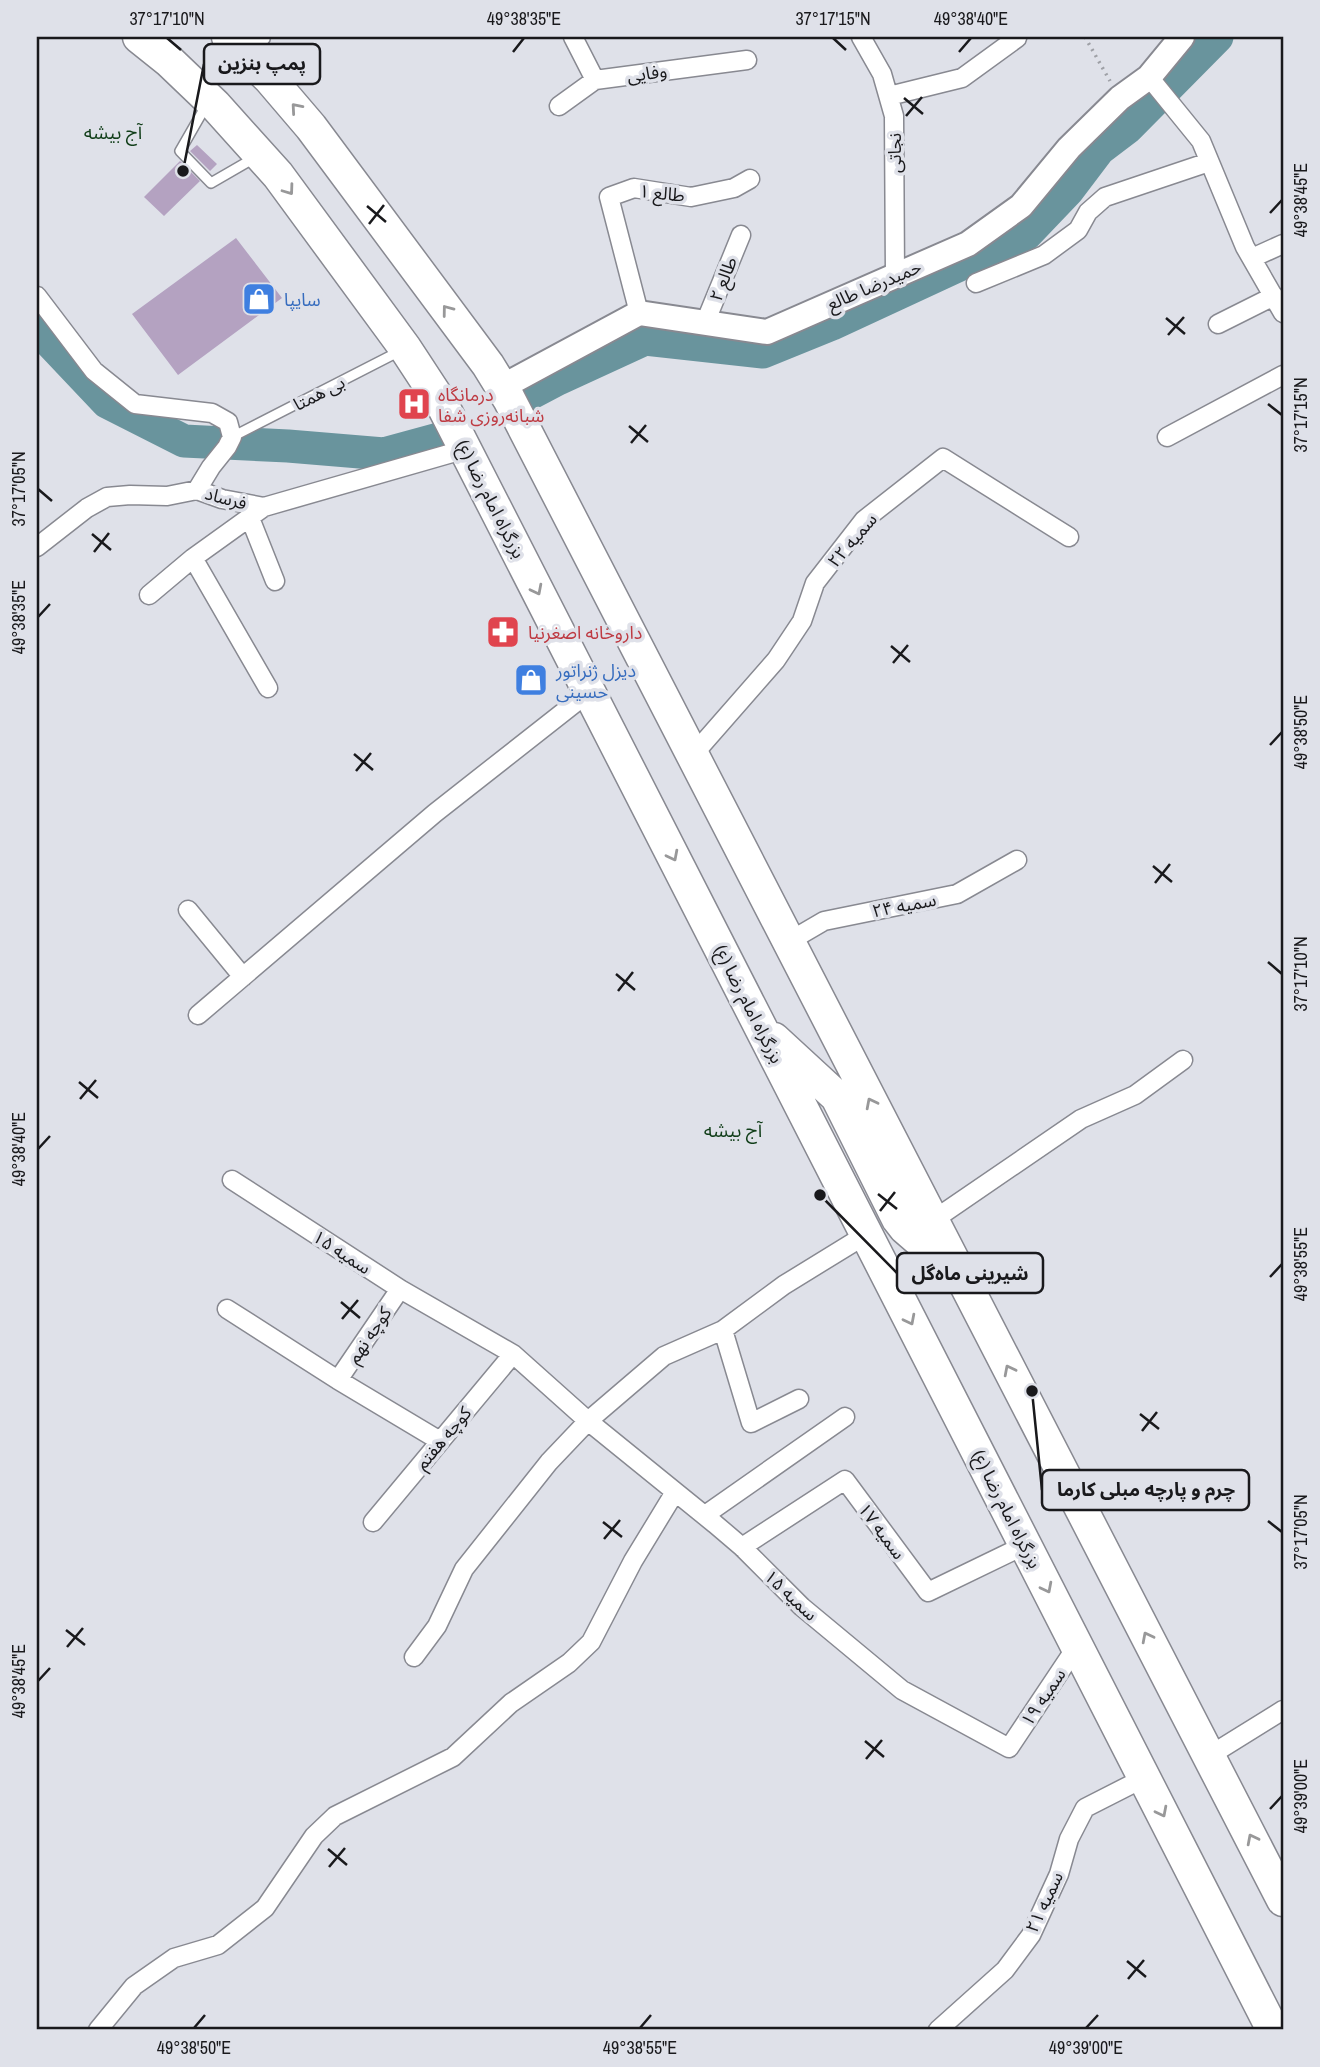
<svg xmlns="http://www.w3.org/2000/svg" width="1320" height="2067" font-family="'Archivo Narrow','Noto Sans Arabic',sans-serif">
	<rect width="100%" height="100%" fill="#dfe1e9"/>
	<g fill="none" stroke-linecap="round" stroke-linejoin="round">
		<path stroke="#69949d" stroke-width="33" d="M37,328L107,402L184,441L288,446L384,454L450,436
			M522,398L558,379L645,339L763,352L832,324L1026,234L1068,190L1099,149L1128,127L1217,37"/>
	</g>
	<path fill="#b4a2c1" d="M197,145L217,164L210,171L190,151Z
		M180,161L200,181L164,216L144,197Z
		M236,238L282,298L178,375L132,314Z"/>
	<g fill="none" stroke-linecap="round" stroke-linejoin="round">
		<defs>
			<path id="lane" d="M207,104L180,151L211,183L256,157
				M232,437L402,350"/>
			<path id="street" d="M573,37L595,80L747,60
				M861,37L882,74L894,116L895,276
				M244,52L261,37
				M1149,77L1201,141L1245,247L1283,313
				M889,96L962,78L1017,38
				M559,106L595,80
				M1252,258L1283,244
				M976,283L1044,255L1078,230L1088,212L1105,197L1209,162
				M37,296L94,371L135,404L212,413L228,422L232,437L227,447L211,467L197,490
				M639,313L609,197L634,188L691,197L734,188L750,179
				M705,323L741,235
				M1218,324L1274,296
				M1167,437L1283,375
				M250,518L275,581
				M37,547L87,508L107,497L130,495L167,496L197,490L222,499L264,507L466,449
				M193,558L268,688
				M149,595L193,558L264,507
				M692,756L776,660L802,621L815,583L864,520L943,458L1069,537
				M188,910L243,977
				M788,942L824,921L957,894L1017,860
				M198,1015L435,813L589,692
				M232,1180L400,1289L513,1354L588,1421L715,1524L742,1547L802,1607L902,1690L1009,1748L1077,1646
				M932,1221L1081,1119L1135,1095L1183,1060
				M227,1309L338,1380L440,1441
				M723,1330L751,1423L799,1399
				M338,1380L400,1289
				M705,1515L845,1417
				M373,1522L513,1354
				M742,1547L845,1480L928,1592L1025,1545
				M414,1657L437,1626L464,1569L549,1462L588,1421L664,1356L723,1330L784,1285L867,1234
				M1209,1756L1283,1710
				M98,2030L134,1986L174,1958L218,1945L265,1908L314,1836L335,1816L453,1757L511,1703L569,1663L591,1642L633,1561L675,1492
				M938,2030L1005,1970L1031,1935L1059,1874L1069,1839L1085,1808L1144,1778"/>
			<path id="secondary" d="M502,387L639,313L767,332L968,244L1021,206L1069,148L1120,98L1149,77L1182,37"/>
			<path id="highway" d="M139,37L169,61L215,105L278,175L405,348L443,406L1273,2030
				M228,37L270,79L311,127L488,365L509,399L1283,1900
				M774,1039L837,1097L898,1219L905,1228L949,1266"/>
		</defs>
		<use href="#lane" stroke="#888991" stroke-width="12"/>
		<use href="#street" stroke="#888991" stroke-width="21"/>
		<use href="#secondary" stroke="#888991" stroke-width="28"/>
		<use href="#highway" stroke="#888991" stroke-width="35"/>
		<path stroke="#9ea0a6" stroke-width="3.5" stroke-dasharray="2 5" stroke-linecap="butt" d="M1085,37L1110,81"/>
		<use href="#lane" stroke="#fff" stroke-width="9"/>
		<use href="#street" stroke="#fff" stroke-width="18"/>
		<use href="#secondary" stroke="#fff" stroke-width="24"/>
		<use href="#highway" stroke="#fff" stroke-width="32"/>
	</g>
	<defs><path id="oneway-chevron" d="M-2-3.5L2.5 0L-2 3.5" fill="none" stroke-width="1.6" stroke-linecap="round" stroke-linejoin="round" transform="scale(1.75)"/></defs>
	<g stroke="#989899">
		<use href="#oneway-chevron" transform="translate(296 108) rotate(-131)"/>
		<use href="#oneway-chevron" transform="translate(289 190) rotate(54)"/>
		<use href="#oneway-chevron" transform="translate(447 310) rotate(-127)"/>
		<use href="#oneway-chevron" transform="translate(537 590) rotate(63)"/>
		<use href="#oneway-chevron" transform="translate(673 856) rotate(63)"/>
		<use href="#oneway-chevron" transform="translate(871 1103) rotate(-117)"/>
		<use href="#oneway-chevron" transform="translate(910 1320) rotate(63)"/>
		<use href="#oneway-chevron" transform="translate(1009 1370) rotate(-117)"/>
		<use href="#oneway-chevron" transform="translate(1047 1588) rotate(63)"/>
		<use href="#oneway-chevron" transform="translate(1147 1637) rotate(-117)"/>
		<use href="#oneway-chevron" transform="translate(1162 1812) rotate(63)"/>
		<use href="#oneway-chevron" transform="translate(1252 1839) rotate(-117)"/>
	</g>
	<path fill="none" stroke="#19191c" stroke-width="2.5" d="M167,38L181,50M833,38L846,50M513,52L524,38M959,52L971,38M904,98L923,114M906,116L922,97M367,206L386,222M1270,213L1282,200M369,224L384,205M1166,318L1185,334M1168,335L1184,317M1268,404L1282,415M629,426L648,442M631,443L646,425M38,489L52,501M92,534L111,550M94,552L109,533M38,617L50,604M891,646L910,662M893,663L908,645M1270,745L1282,732M354,754L373,770M356,771L371,753M1153,866L1172,882M1155,883L1170,864M1268,962L1282,974M616,974L635,990M618,991L633,972M79,1082L98,1098M80,1099L96,1080M38,1149L50,1136M878,1194L897,1209M880,1211L895,1192M1270,1277L1282,1264M341,1302L360,1318M342,1319L358,1300M1140,1414L1159,1429M1142,1431L1157,1412M1268,1521L1282,1532M603,1522L622,1537M604,1539L620,1520M66,1630L85,1645M67,1647L83,1628M38,1681L50,1668M865,1741L884,1757M866,1759L882,1740M1270,1809L1282,1796M328,1849L347,1865M329,1867L345,1848M1127,1961L1146,1977M1128,1979L1144,1960M194,2028L205,2015M640,2028L651,2015M1086,2028L1098,2015"/>
	<defs>
		<symbol id="shop-square" viewBox="-11 -11 22 22"><rect x="-9" y="-9" width="18" height="18" rx="4" fill="#3f7fe0" stroke="#dfe1e9"/><path d="M-5-2.5h2.3a2.7 3.5 0 0 1 5.4 0H5L5.5 6h-11ZM-1.5-2.5h3a1.5 2.3 0 0 0-3 0Z" fill="#fff"/></symbol>
		<symbol id="hospital-square" viewBox="-11 -11 22 22"><rect x="-9" y="-9" width="18" height="18" rx="4" fill="#e0444e" stroke="#dfe1e9"/><path d="M-5-5h3v3.5h4V-5h3V5h-3V1.5h-4V5h-3Z" fill="#fff"/></symbol>
		<symbol id="pharmacy-square" viewBox="-11 -11 22 22"><rect x="-9" y="-9" width="18" height="18" rx="4" fill="#e0444e" stroke="#dfe1e9"/><path d="M-2-6h4v4h4v4h-4v4h-4v-4h-4v-4h4Z" fill="#fff"/></symbol>
	</defs>
	<g fill-rule="evenodd">
		<use href="#shop-square" x="240" y="280" width="38" height="38"/>
		<use href="#hospital-square" x="395" y="385" width="38" height="38"/>
		<use href="#pharmacy-square" x="484" y="613" width="38" height="38"/>
		<use href="#shop-square" x="512" y="661" width="38" height="38"/>
	</g>
	<g text-anchor="middle" dominant-baseline="central" stroke-width="7" stroke-linejoin="round" paint-order="stroke">
		<g font-size="18" fill="#19191c" stroke="#dfe1e9">
			<text transform="translate(647 73) rotate(-8)">وفایی</text>
			<text transform="translate(894 153) rotate(-90)">نجاتی</text>
			<text transform="translate(662 193) rotate(6)">طالع ۱</text>
			<text transform="translate(723 279) rotate(-69)">طالع ۲</text>
			<text transform="translate(874 285) rotate(-23)">حمیدرضا طالع</text>
			<text transform="translate(319 393) rotate(-27)">بی همتا</text>
			<text transform="translate(226 498) rotate(15)">فرساد</text>
			<text transform="translate(491 499) rotate(63)">بزرگراه امام رضا (ع)</text>
			<text transform="translate(852 540) rotate(-49)">سمیه ۲۲</text>
			<text transform="translate(904 905) rotate(-11)">سمیه ۲۴</text>
			<text transform="translate(749 1004) rotate(63)">بزرگراه امام رضا (ع)</text>
			<text transform="translate(342 1252) rotate(33)">سمیه ۱۵</text>
			<text transform="translate(369 1335) rotate(-56)">کوچه نهم</text>
			<text transform="translate(443 1438) rotate(-50)">کوچه هفتم</text>
			<text transform="translate(1007 1509) rotate(63)">بزرگراه امام رضا (ع)</text>
			<text transform="translate(882 1531) rotate(53)">سمیه ۱۷</text>
			<text transform="translate(791 1595) rotate(43)">سمیه ۱۵</text>
			<text transform="translate(1043 1697) rotate(-56)">سمیه ۱۹</text>
			<text transform="translate(1044 1902) rotate(-65)">سمیه ۲۱</text>
		</g>
		<g font-size="18" fill="#366cbe" stroke="#dfe1e9" text-anchor="start">
			<text x="284" y="299">سایپا</text>
			<text x="556" y="670">دیزل ژنراتور<tspan x="556" dy="21">حسینی</tspan></text>
		</g>
		<g font-size="18" fill="#be3a42" stroke="#dfe1e9" text-anchor="start">
			<text x="438" y="394">درمانگاه<tspan x="438" dy="21">شبانه‌روزی شفا</tspan></text>
			<text x="528" y="632">داروخانه اصغرنیا</text>
		</g>
		<g font-size="19" fill="#113e19" stroke="#dfe1e9">
			<text x="113" y="132">آج بیشه</text>
			<text x="733" y="1130">آج بیشه</text>
		</g>
	</g>
	<path fill="none" stroke="#19191c" stroke-width="2.5" d="M183 171L204 64M820 1195L897 1273M1032 1391L1042 1490"/>
	<g fill="#19191c" stroke="#dfe1e9" stroke-width="2.5">
		<circle cx="183" cy="171" r="7"/>
		<circle cx="820" cy="1195" r="7"/>
		<circle cx="1032" cy="1391" r="7"/>
	</g>
	<g fill="#dfe1e9" stroke="#19191c" stroke-width="2.5">
		<rect x="204" y="44" width="116" height="40" rx="7"/>
		<rect x="897" y="1253" width="146" height="40" rx="7"/>
		<rect x="1042" y="1470" width="207" height="40" rx="7"/>
	</g>
	<g font-size="19" text-anchor="middle" font-weight="bold" fill="#19191c">
		<text x="262" y="70">پمپ بنزین</text>
		<text x="970" y="1280">شیرینی ماه‌گل</text>
		<text x="1146" y="1496">چرم و پارچه مبلی کارما</text>
	</g>
	<rect width="1320" height="2067" fill="none" stroke="#dfe1e9" stroke-width="77"/>
	<rect x="38" y="38" width="1244" height="1990" fill="none" stroke="#19191c" stroke-width="2.5"/>
	<g font-size="18" text-anchor="middle" fill="#19191c">
		<text x="167" y="25">37°17'10"N</text>
		<text x="524" y="25">49°38'35"E</text>
		<text x="833" y="25">37°17'15"N</text>
		<text x="971" y="25">49°38'40"E</text>
		<text transform="translate(1301 200) rotate(-90)" y="6">49°38'45"E</text>
		<text transform="translate(1301 415) rotate(-90)" y="6">37°17'15"N</text>
		<text transform="translate(19 489) rotate(-90)" y="6">37°17'05"N</text>
		<text transform="translate(19 617) rotate(-90)" y="6">49°38'35"E</text>
		<text transform="translate(1301 732) rotate(-90)" y="6">49°38'50"E</text>
		<text transform="translate(1301 974) rotate(-90)" y="6">37°17'10"N</text>
		<text transform="translate(19 1149) rotate(-90)" y="6">49°38'40"E</text>
		<text transform="translate(1301 1264) rotate(-90)" y="6">49°38'55"E</text>
		<text transform="translate(1301 1532) rotate(-90)" y="6">37°17'05"N</text>
		<text transform="translate(19 1681) rotate(-90)" y="6">49°38'45"E</text>
		<text transform="translate(1301 1796) rotate(-90)" y="6">49°39'00"E</text>
		<text x="194" y="2054">49°38'50"E</text>
		<text x="640" y="2054">49°38'55"E</text>
		<text x="1086" y="2054">49°39'00"E</text>
	</g>
</svg>
